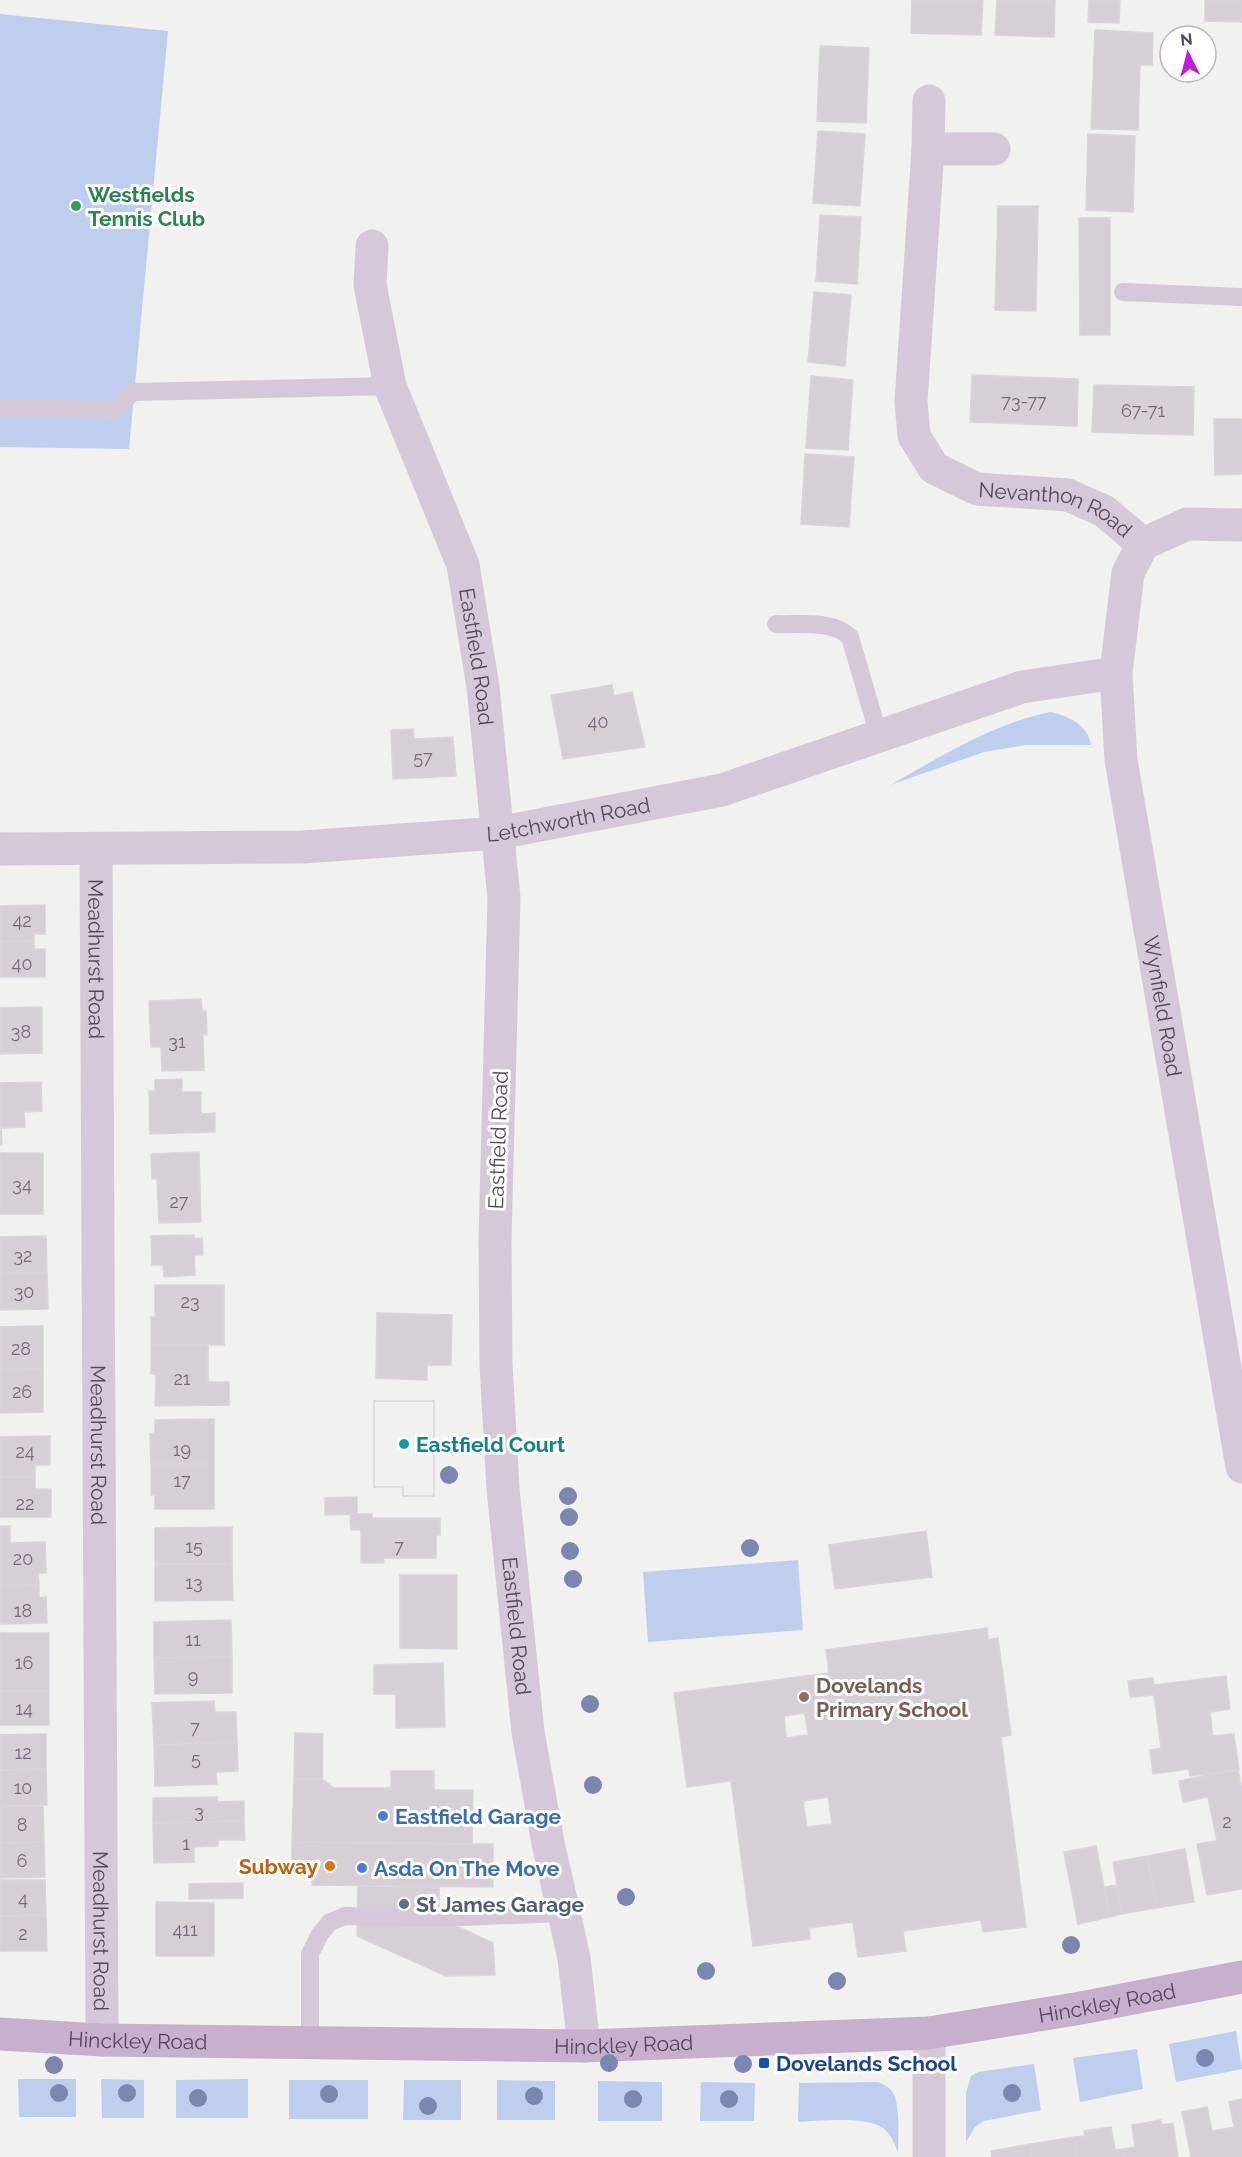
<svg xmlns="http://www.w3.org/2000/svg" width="1242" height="2157" font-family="Raleway,sans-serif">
	<rect width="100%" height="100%" fill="#f1f2ef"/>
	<path fill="#beceef" d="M0,14L168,31L129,449L0,447Z
		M1050,712C1069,716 1087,724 1091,745H1026L984,752L890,785C942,756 992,724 1050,712Z
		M798,1560L803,1630L648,1642L643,1572Z
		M1236,2031L1242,2069L1176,2082L1169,2044Z
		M1137,2049L1143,2089L1080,2102L1073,2058Z
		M1034,2064L1041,2110L984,2121L975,2127L966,2142V2093L971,2076L978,2072Z
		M18,2079H76V2117H19Z
		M101,2079L144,2080V2118H102Z
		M248,2079V2118H176V2080Z
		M289,2080H368V2119H289Z
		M404,2080H461V2120H403Z
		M497,2080L555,2081V2120H497Z
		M598,2081L662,2082V2121H598Z
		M701,2082L755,2083L754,2121H700Z
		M878,2082C883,2084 887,2086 891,2090C901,2101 898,2138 898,2152C894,2143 891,2134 883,2128C865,2116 820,2121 798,2122L799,2083Z"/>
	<path fill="#d6cfd6" stroke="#dbd3db" stroke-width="1.5" fill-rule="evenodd" d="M912,0H983L981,35L911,33Z
		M997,0H1055L1054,37L995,35Z
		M1089,0H1120L1119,23L1088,22Z
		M1205,0H1242V22L1205,21Z
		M1095,30L1153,33L1152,65H1140L1138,130L1091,129Z
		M820,46L869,48L866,123L817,121Z
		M818,131L865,134L860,206L813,203Z
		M1088,134L1135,136L1133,212L1086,210Z
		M998,206H1038L1036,311L995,310Z
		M820,215L861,217L857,284L816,281Z
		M1079,218H1110V335H1080Z
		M814,292L851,295L845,366L808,362Z
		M972,375L1078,379L1077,426L970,422Z
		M811,376L853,380L848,450L806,448Z
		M1094,385L1194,387L1193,435L1092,432Z
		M1214,419H1242V474L1215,475Z
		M805,454L854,457L849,527L801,524Z
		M612,685L614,696L632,692L645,747L563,759L551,695Z
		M413,729L414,739L453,737L456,776L393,779L391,730Z
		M45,905V934H34V941L0,942V906Z
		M34,941V949H45V977H0V942Z
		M201,999L202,1011H206L207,1035H203L204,1070L162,1071L161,1047H151L149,1001Z
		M42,1007V1053L0,1054V1008Z
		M182,1079V1092H201V1114L215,1113V1132L150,1134L149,1091H155V1080Z
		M41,1082L42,1111L24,1112L25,1127L1,1128L2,1145H0V1083Z
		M199,1152L201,1222L159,1223L157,1179H152L151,1154Z
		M0,1153H43V1214H0Z
		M194,1235V1239L202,1238L203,1255H194L195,1275L164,1277L163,1265H152L151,1236Z
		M46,1236L47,1273H0V1237Z
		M0,1273H47L48,1309L0,1310Z
		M155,1285H224V1345H151V1317H155Z
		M377,1313L452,1315L451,1365H427V1380L376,1378Z
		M43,1326V1369L0,1370V1327Z
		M151,1345H208V1382H229V1405L155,1406L156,1374H151Z
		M43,1369V1412L0,1413V1370Z
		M374,1401H434V1496H403V1487H374Z
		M374,1401H434V1496H403V1487H374Z
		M214,1419V1464H151L150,1434L155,1433V1420Z
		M50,1436V1465H35V1477H0V1437Z
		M151,1464H214V1509H155V1495H151Z
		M0,1477H35V1489H51V1517H0Z
		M357,1497V1514L325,1515V1498Z
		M350,1514H372V1518H440V1535H436V1558H383L384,1563H361V1530H351Z
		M0,1526H10V1543L45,1542L46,1573H38L39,1585L0,1586Z
		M232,1527V1564H155V1528Z
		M926,1531L932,1577L835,1589L829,1545Z
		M155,1564H232L233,1600L155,1601Z
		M400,1575H457V1649L400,1648Z
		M39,1585V1598L46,1597L47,1623L0,1624V1586Z
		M231,1620L232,1657L154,1658V1622Z
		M987,1628L988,1640L998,1638L1011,1735L1001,1737L1026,1927L983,1932L981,1920L903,1931L906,1951L858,1957L853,1922L809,1928L810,1939L753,1946L731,1781L687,1787L674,1693L829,1673L826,1650ZM805,1713L808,1735L786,1738L784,1716ZM828,1797L832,1824L807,1827L803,1801Z
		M0,1633H49V1691H0Z
		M232,1657V1693L155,1694L154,1658Z
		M443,1663L445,1727L396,1728V1694H374V1665Z
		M1226,1676L1230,1709L1210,1712L1213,1736L1234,1734L1239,1770L1190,1776L1189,1769L1153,1774L1150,1750L1161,1748L1154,1695L1130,1697L1128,1681L1153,1678L1154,1685Z
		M0,1691H49V1725H0Z
		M214,1701L215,1712H236L237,1742L154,1745L152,1703Z
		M295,1733L323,1734L322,1779H294Z
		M46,1734V1769L0,1770V1735Z
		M237,1742L238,1771L216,1772L217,1784L155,1786L154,1745Z
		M46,1769L47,1805L0,1806V1770Z
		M1238,1769L1242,1792V1889L1207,1895L1197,1844L1217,1841L1208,1797L1183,1802L1179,1781Z
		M391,1771H434V1790H473L472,1844L292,1842L294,1779H322L334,1788H391Z
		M217,1797V1802L244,1801V1821L153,1823V1798Z
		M43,1806L44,1842L0,1843V1807Z
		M244,1821L245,1840H218V1846L194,1847V1862L154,1863L153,1823Z
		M44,1842L45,1877L0,1878V1843Z
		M292,1842L493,1844V1887L312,1885V1872L292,1871Z
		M1096,1846L1110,1917L1078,1924L1064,1852Z
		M1185,1849L1194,1902L1157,1908L1147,1856Z
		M1147,1856L1157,1908L1122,1914L1113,1862Z
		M0,1880H45L46,1915L0,1916Z
		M243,1883V1898L189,1899V1884Z
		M1117,1885L1122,1914L1110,1917L1104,1887Z
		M358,1886L439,1888V1918L493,1943L495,1975L446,1976L357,1936Z
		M156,1902L214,1903V1956H156Z
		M46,1915L47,1951H0V1916Z
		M1242,2099V2157H1191L1182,2112L1207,2107L1212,2131L1234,2127L1229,2102Z
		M1161,2120V2125L1173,2123L1178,2157H1125L1123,2149L1135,2147L1132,2125Z
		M1111,2127L1115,2150L1123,2149L1125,2157H1077L1074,2137L1085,2136L1084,2131Z
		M1074,2137L1077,2157H1032L1030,2144Z
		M1030,2144L1032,2157H992L991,2151Z"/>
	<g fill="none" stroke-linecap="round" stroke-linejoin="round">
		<path stroke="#d5c9d9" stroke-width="18" d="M1123,292L1242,297
			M0,408L113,410C122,405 126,397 134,392L390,386
			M776,624C800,625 832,620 850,637L879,736
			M310,2042V1954L320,1934L330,1922L345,1916L439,1918L562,1913"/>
		<g stroke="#d5c9d9" stroke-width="33">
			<path id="s1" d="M929,101L928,149L911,402L914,436L934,468L977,489L1068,495L1104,511L1143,544L1187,524L1242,525"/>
			<path d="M928,149H994"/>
			<path id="s2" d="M372,246L370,285L390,386L463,565L483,687L504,898L495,1239L496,1364L503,1489L528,1732L548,1843L574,1958L584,2046"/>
			<path id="s3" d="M1143,544L1128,573L1116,673L1121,760L1242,1467"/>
			<path id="s4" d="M0,849L303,847L498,833L722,790L1022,687L1116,673"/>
			<path id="s5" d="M96,849L102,2040"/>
			<path d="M929,2033V2157"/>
		</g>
		<path stroke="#c7afce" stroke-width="33" id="s6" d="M0,2034L102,2040L584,2046L929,2033L1081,2008L1242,1977"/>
	</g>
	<g fill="#7a87b1">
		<circle cx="449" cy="1475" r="9"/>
		<circle cx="568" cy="1496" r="9"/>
		<circle cx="569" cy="1517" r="9"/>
		<circle cx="750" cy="1548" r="9"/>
		<circle cx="570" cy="1551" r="9"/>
		<circle cx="573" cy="1579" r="9"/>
		<circle cx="590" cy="1704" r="9"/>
		<circle cx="593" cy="1785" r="9"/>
		<circle cx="626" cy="1897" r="9"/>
		<circle cx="1071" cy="1945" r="9"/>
		<circle cx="706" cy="1971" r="9"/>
		<circle cx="837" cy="1981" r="9"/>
		<circle cx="1205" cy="2058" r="9"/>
		<circle cx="609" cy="2063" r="9"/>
		<circle cx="743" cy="2064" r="9"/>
		<circle cx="54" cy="2065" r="9"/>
		<circle cx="59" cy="2093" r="9"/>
		<circle cx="127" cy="2093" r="9"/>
		<circle cx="1012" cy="2093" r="9"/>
		<circle cx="329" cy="2094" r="9"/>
		<circle cx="534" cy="2096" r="9"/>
		<circle cx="198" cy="2098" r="9"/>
		<circle cx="633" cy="2099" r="9"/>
		<circle cx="729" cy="2099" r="9"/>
		<circle cx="428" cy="2106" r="9"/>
	</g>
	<circle fill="#2e9e5b" stroke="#fff" stroke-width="2" cx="76" cy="206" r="6"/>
	<circle fill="#0f9aa8" stroke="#fff" stroke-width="2" cx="404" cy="1444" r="6"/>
	<circle fill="#8d6e63" stroke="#fff" stroke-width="2" cx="804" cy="1697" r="6"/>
	<g fill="#3f7fe0" stroke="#fff" stroke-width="2">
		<circle cx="383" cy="1816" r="6"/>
		<circle cx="362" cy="1868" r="6"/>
	</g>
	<circle fill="#e8710a" stroke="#fff" stroke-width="2" cx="330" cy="1866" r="6"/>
	<circle fill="#5c6f8a" stroke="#fff" stroke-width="2" cx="404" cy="1904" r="6"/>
	<rect fill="#1a4fb4" stroke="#fff" stroke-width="2" x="758" y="2057" width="12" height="12" rx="3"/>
	<g text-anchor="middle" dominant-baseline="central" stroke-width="6" stroke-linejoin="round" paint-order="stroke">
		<g font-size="18" fill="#77697b">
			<text x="1024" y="401">73-77</text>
			<text x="1143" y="410">67-71</text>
			<text x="598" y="721">40</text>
			<text x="423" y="757">57</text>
			<text x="22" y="920">42</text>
			<text x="22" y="963">40</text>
			<text x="21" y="1031">38</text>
			<text x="177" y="1041">31</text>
			<text x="22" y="1184">34</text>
			<text x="179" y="1201">27</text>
			<text x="23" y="1255">32</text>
			<text x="24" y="1291">30</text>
			<text x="190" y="1301">23</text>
			<text x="21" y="1348">28</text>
			<text x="182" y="1378">21</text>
			<text x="22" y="1391">26</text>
			<text x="182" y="1449">19</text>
			<text x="25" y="1451">24</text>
			<text x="182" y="1480">17</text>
			<text x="25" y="1503">22</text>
			<text x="194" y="1546">15</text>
			<text x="399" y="1546">7</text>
			<text x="23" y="1558">20</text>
			<text x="194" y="1582">13</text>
			<text x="23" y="1610">18</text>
			<text x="193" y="1639">11</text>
			<text x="24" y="1662">16</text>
			<text x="193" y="1676">9</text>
			<text x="24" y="1708">14</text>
			<text x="195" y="1727">7</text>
			<text x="23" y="1752">12</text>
			<text x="196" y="1758">5</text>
			<text x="23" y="1787">10</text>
			<text x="199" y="1811">3</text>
			<text x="1227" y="1821">2</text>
			<text x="22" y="1824">8</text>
			<text x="186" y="1843">1</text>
			<text x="22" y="1860">6</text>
			<text x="23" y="1898">4</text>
			<text x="185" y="1929">411</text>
			<text x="23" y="1933">2</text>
		</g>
		<g font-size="21" font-weight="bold" fill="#27864d" stroke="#fff" text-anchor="start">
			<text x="88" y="194">Westfields<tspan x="88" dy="24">Tennis Club</tspan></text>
		</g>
		<g font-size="21" fill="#57475d" stroke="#fff">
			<text stroke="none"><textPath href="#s1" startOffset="504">Nevanthon Road</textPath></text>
			<text stroke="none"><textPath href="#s2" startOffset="428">Eastfield Road</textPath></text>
			<text stroke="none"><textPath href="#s4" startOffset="570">Letchworth Road</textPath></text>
			<text stroke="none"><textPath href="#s5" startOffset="110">Meadhurst Road</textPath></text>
			<text stroke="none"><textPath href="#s3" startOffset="470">Wynfield Road</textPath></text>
			<text transform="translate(498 1140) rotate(-88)">Eastfield Road</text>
			<text stroke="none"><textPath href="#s5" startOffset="596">Meadhurst Road</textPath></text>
			<text stroke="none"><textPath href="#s2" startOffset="1400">Eastfield Road</textPath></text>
			<text stroke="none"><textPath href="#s5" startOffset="1082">Meadhurst Road</textPath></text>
			<text stroke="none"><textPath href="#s6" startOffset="1110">Hinckley Road</textPath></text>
			<text stroke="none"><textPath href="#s6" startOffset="138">Hinckley Road</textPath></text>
			<text stroke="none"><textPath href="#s6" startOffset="624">Hinckley Road</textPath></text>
		</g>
		<g font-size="21" font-weight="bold" fill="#0d838f" stroke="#fff" text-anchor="start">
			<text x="416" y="1444">Eastfield Court</text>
		</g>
		<g font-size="21" font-weight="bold" fill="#785e54" stroke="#fff" text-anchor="start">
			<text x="816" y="1685">Dovelands<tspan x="816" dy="24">Primary School</tspan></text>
		</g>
		<g font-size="21" font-weight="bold" fill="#366cbe" stroke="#fff" text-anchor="start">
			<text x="395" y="1816">Eastfield Garage</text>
			<text x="374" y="1868">Asda On The Move</text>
		</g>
		<g font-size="21" font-weight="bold" fill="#c56008" stroke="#fff" text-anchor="end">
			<text x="318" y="1866">Subway</text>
		</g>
		<g font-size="21" font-weight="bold" fill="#4e5e75" stroke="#fff" text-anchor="start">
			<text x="416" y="1904">St James Garage</text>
		</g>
		<g font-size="21" font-weight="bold" fill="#164399" stroke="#fff" text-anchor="start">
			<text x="776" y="2063">Dovelands School</text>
		</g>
	</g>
	<g transform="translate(1188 54) rotate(354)"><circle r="28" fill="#ffffff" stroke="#bcb5be" stroke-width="1.5"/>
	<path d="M0-4.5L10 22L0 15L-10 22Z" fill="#c11ae1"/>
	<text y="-9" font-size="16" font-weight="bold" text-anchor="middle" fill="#57475d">N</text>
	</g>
</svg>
